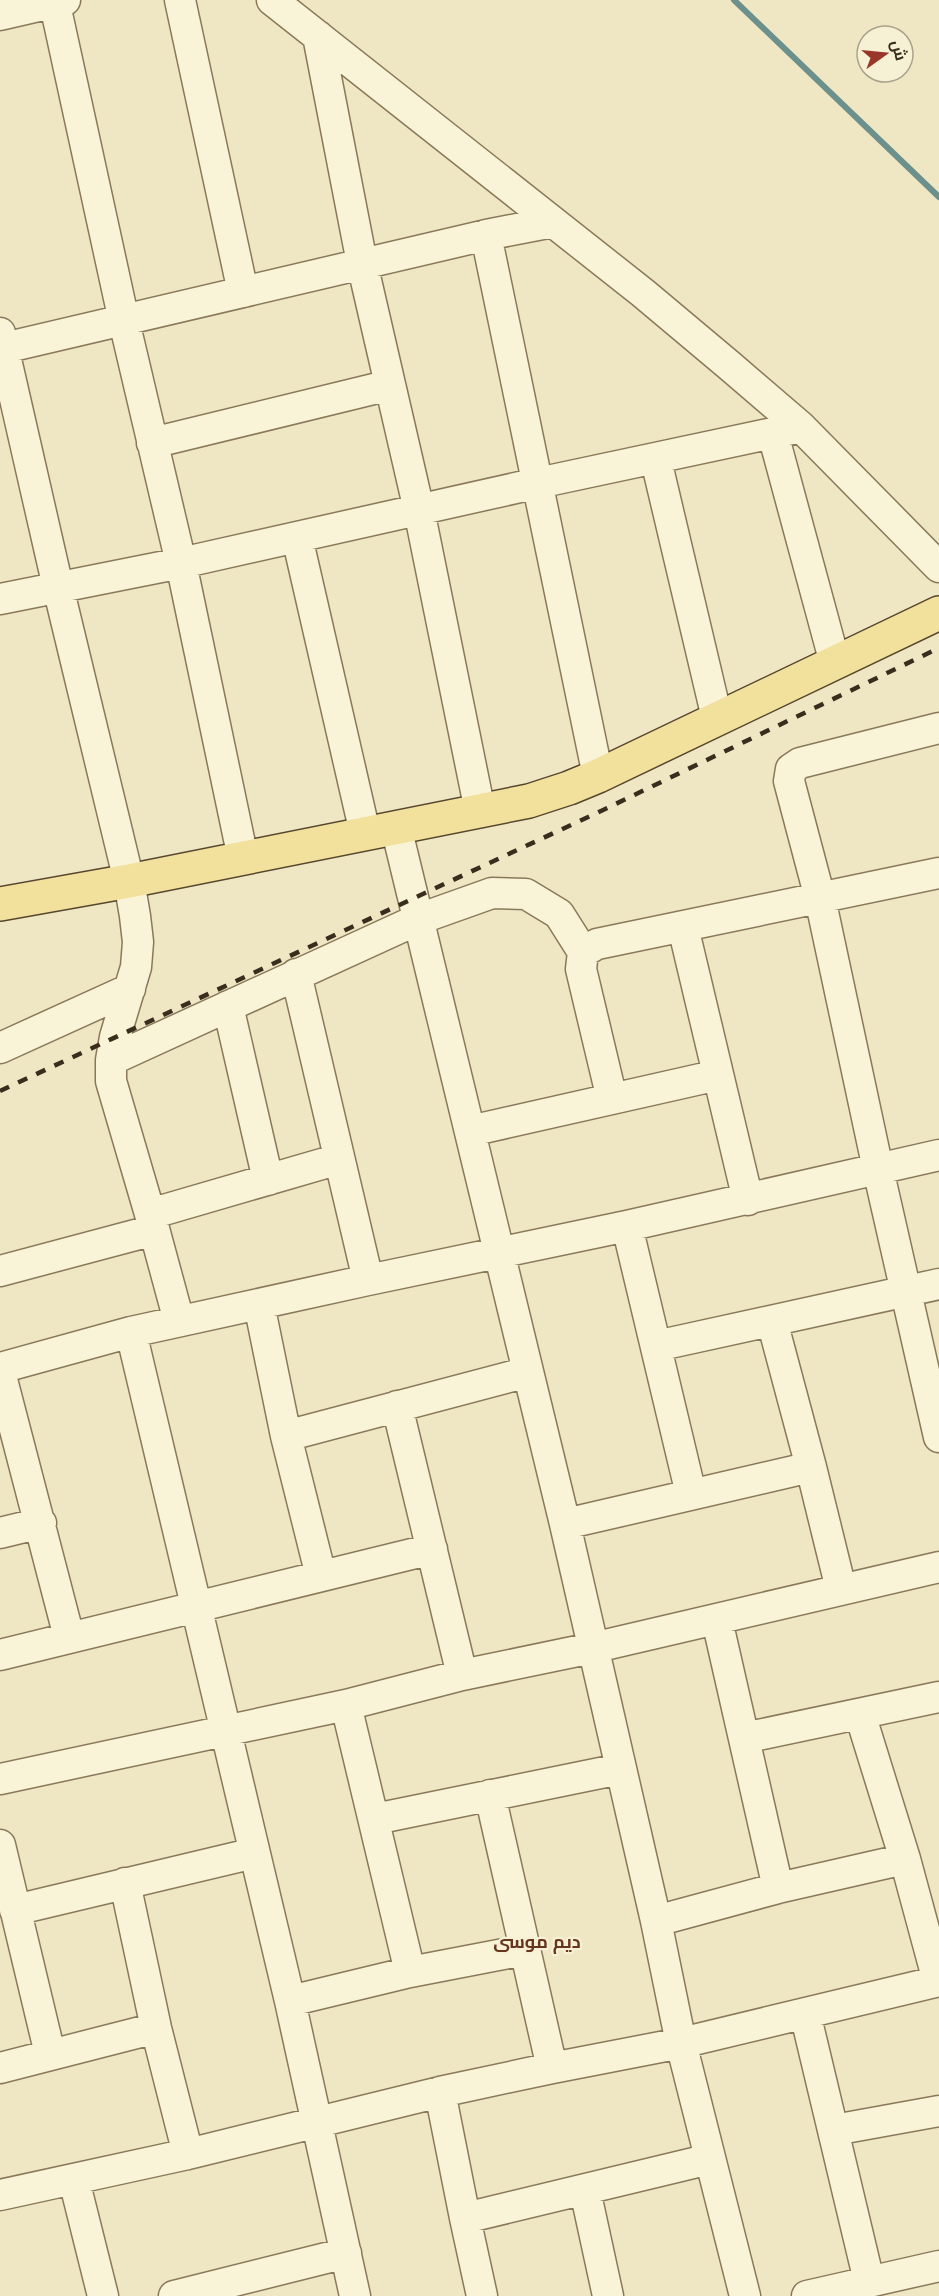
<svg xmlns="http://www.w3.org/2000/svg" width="939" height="2296" font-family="'Libre Baskerville',Cairo,serif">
	<rect width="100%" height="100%" fill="#efe7c4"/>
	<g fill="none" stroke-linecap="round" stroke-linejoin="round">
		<path stroke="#6c908b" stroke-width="6" d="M734,0L939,197"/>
		<defs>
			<path id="minor" d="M54,0L124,321L181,563L243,858
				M180,0L243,292
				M272,0L643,293L730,366L801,427L939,567
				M0,15L65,0
				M318,36L362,263L419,510L480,811
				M553,222L486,235L598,776
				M0,333L58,587L129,881L135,916L138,942L136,967L115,1037L111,1060V1081L150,1214L179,1321
				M0,349L486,235
				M773,434L835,663
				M152,443L390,385
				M656,460L717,718
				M297,537L365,833
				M0,599L181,563L538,483L801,427
				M939,728L800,763L791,769L789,781L820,898L878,1169L939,1437
				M396,827L565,1524L656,1921L681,2043L745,2296
				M683,927L748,1200
				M296,974L368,1280
				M228,1006L268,1180
				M0,1048L130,989
				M111,1060L419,919L492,893L526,894L559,914L583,952
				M612,1099L581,969L583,952L597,944L939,873
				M470,1131L718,1075
				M150,1214L339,1159
				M627,1226L691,1494
				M0,1271L154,1230
				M259,1304L286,1436L321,1576
				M772,1321L811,1467L841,1589
				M131,1332L290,2001L355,2296
				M656,1346L939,1284
				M0,1368L131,1332L368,1280L627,1226L939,1155
				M0,1372L69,1637
				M397,1406L462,1675
				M286,1436L528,1372
				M565,1524L811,1467
				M0,1533L41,1523
				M717,1620L778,1888
				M0,1655L432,1549
				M346,1705L410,1972
				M860,1714L905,1859L938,1981
				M744,1738L939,1697
				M0,1779L346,1705L462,1675L592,1648L939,1567
				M490,1795L552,2068
				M375,1819L620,1769
				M0,1845L50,2054
				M125,1883L156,2028L188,2154
				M15,1910L254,1853
				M656,1921L778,1888L905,1859
				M290,2001L410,1972L524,1950
				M805,2013L869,2281
				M0,2068L156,2028
				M440,2092L465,2218L482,2296
				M834,2130L939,2111
				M74,2180L103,2296
				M585,2190L608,2296
				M0,2195L188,2154L440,2092L552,2068L681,2043L939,1981
				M465,2218L710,2159
				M174,2296L346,2253
				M807,2296L939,2266"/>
			<path id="major" d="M0,904L129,881L529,801L569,788L598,776L939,613"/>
		</defs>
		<use href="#minor" stroke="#89795a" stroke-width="33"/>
		<use href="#major" stroke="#57462e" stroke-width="36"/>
		<use href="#minor" stroke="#f9f3d7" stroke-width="30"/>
		<use href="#major" stroke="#f2e19c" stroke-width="33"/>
		<path stroke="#392e1e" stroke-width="4.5" stroke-dasharray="10 10" stroke-linecap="butt" d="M0,1091L601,811L939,648"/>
	</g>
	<g text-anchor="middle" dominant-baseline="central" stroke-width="4.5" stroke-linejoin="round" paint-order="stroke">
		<g font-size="18" font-weight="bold" fill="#66351d" stroke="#f6f0d4">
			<text x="537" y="1942">ديم موسى</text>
		</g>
	</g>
	<g transform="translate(885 54) rotate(75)"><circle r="28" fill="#f6f0d4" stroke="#aaa28b" stroke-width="1.5"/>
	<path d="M0-4.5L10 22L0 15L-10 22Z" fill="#993529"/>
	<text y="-9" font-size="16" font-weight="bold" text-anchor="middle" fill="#392e1e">ش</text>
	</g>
</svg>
